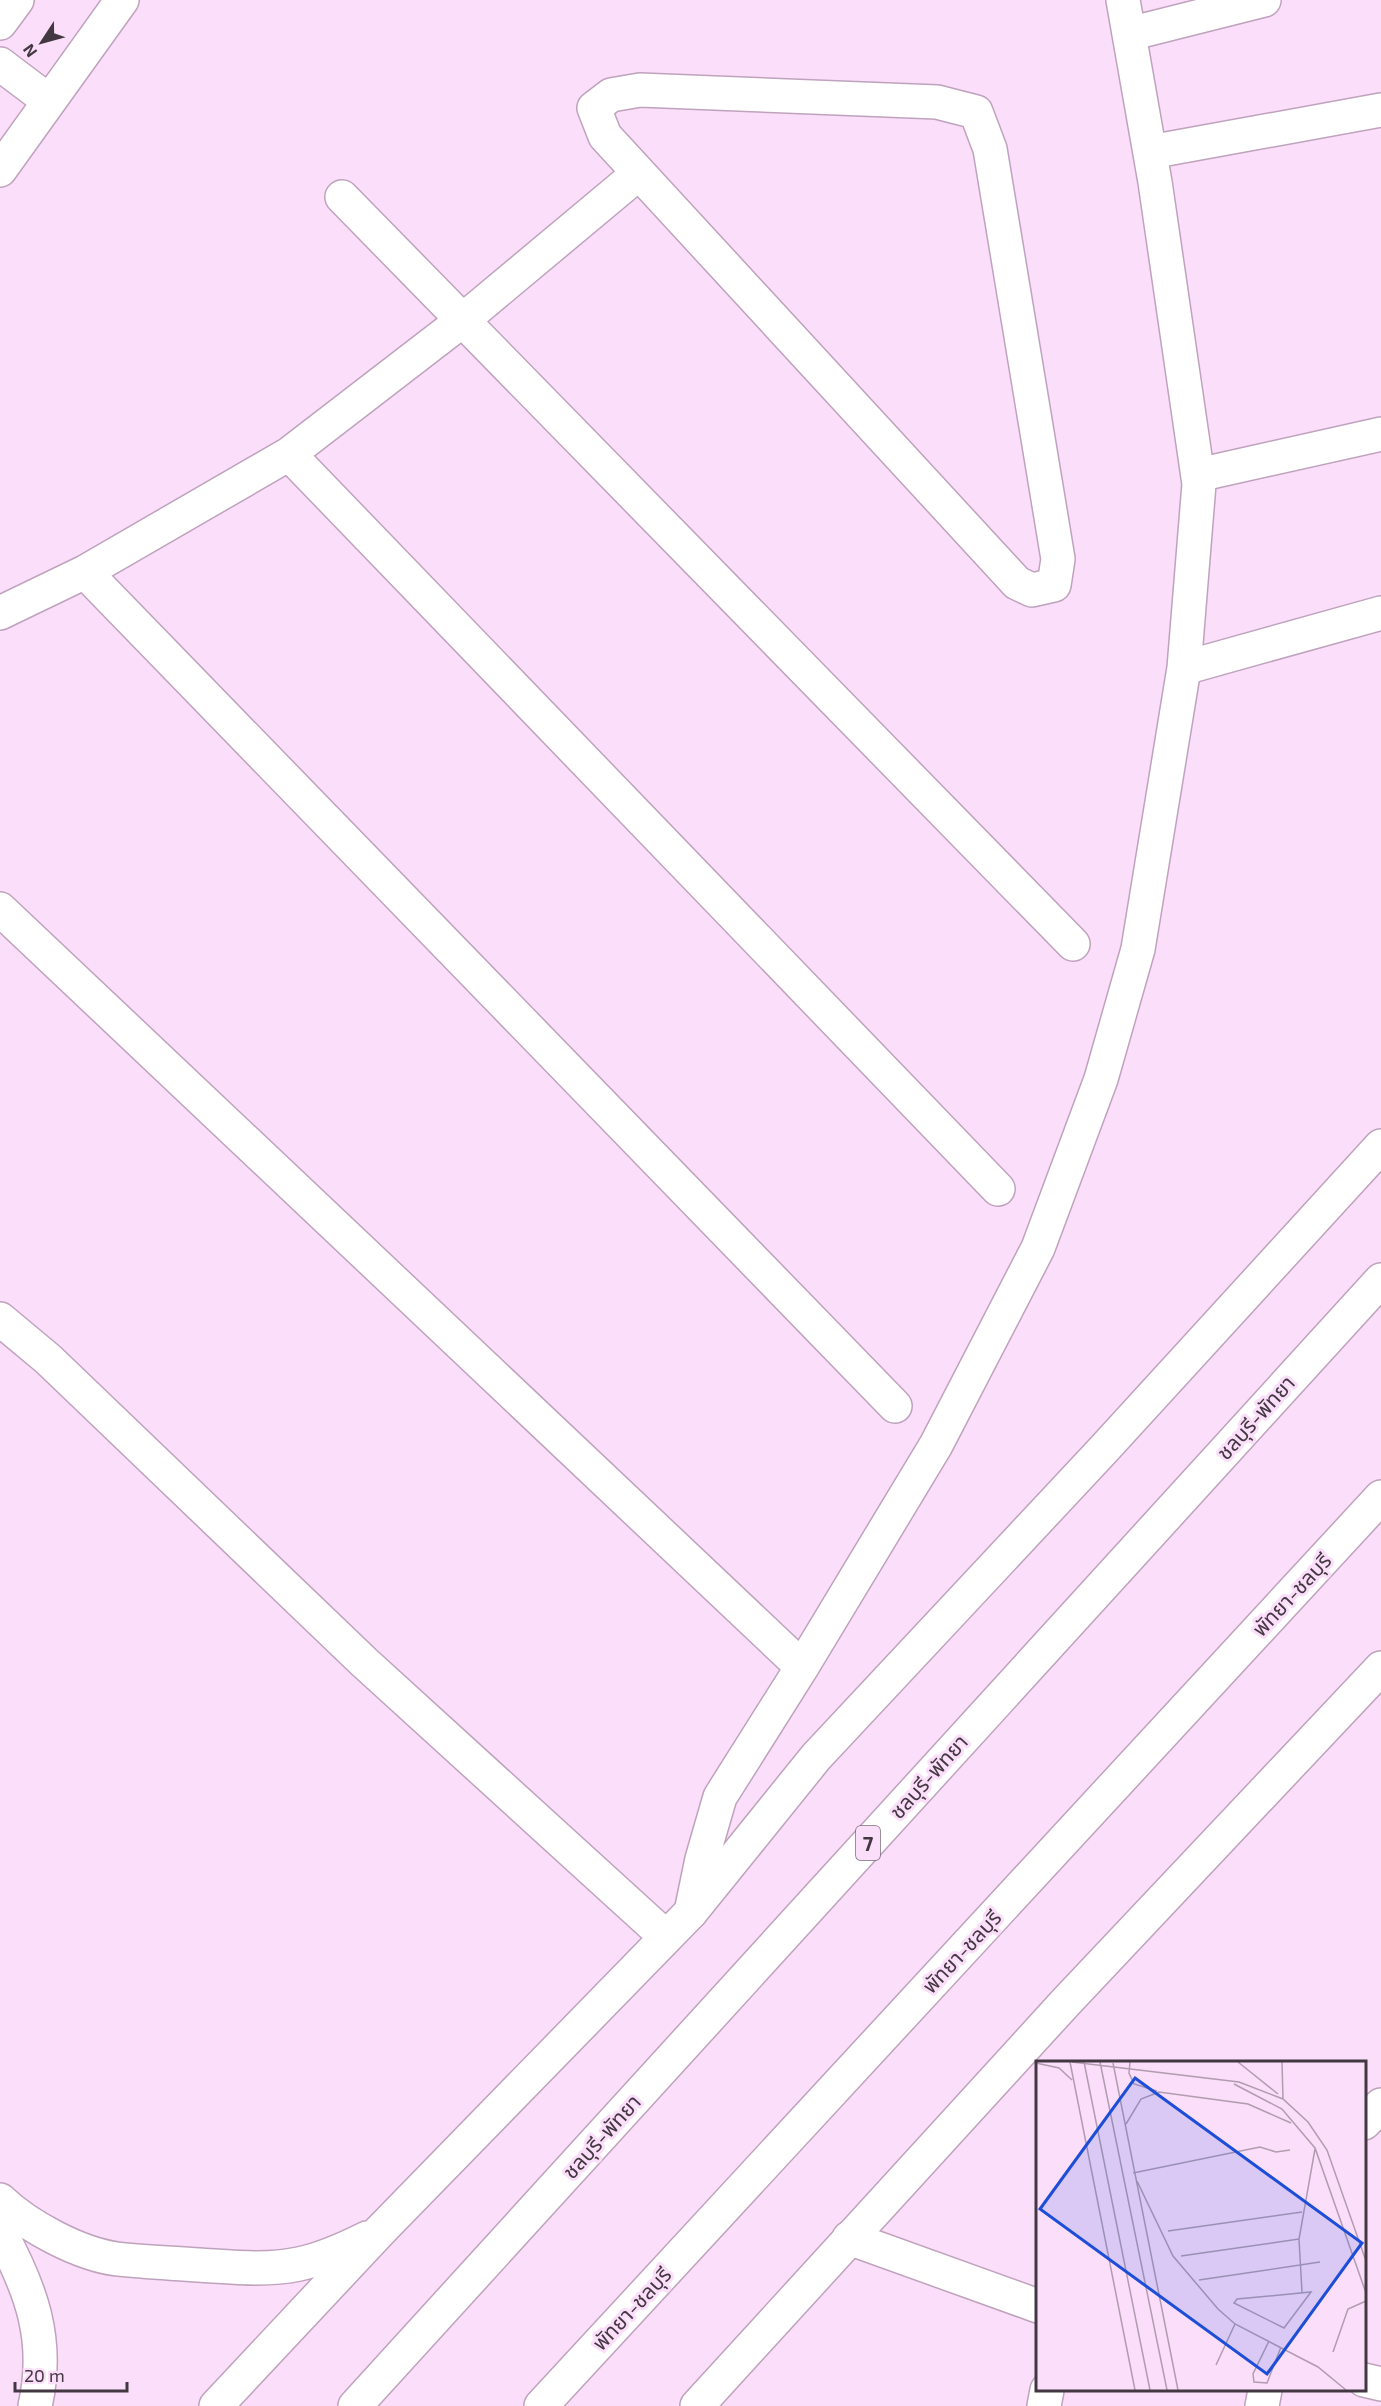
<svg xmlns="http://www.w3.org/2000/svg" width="1381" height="2406" font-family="'Exo 2','Noto Sans Thai',sans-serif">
	<rect width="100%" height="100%" fill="#fbdef9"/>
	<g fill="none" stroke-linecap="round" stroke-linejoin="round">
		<defs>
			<path id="minor" d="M1129,34L1264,0
				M640,90L937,102L976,112L990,149L1058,559L1054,585L1032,590L1017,583L605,136L594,108L611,95Z
				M1150,152L1381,110
				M342,197L1073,944
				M289,454L998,1189
				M1198,475L1381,434
				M85,572L895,1406
				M0,613L85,572L289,454L463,320L639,173
				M1184,668L1381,613
				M0,909L802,1667
				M0,1319L48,1359L364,1662L666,1937
				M691,1912L702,1859L720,1797L802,1667L936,1445L1038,1248L1101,1079L1138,949L1184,668L1199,484L1155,182L1123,0
				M1364,2123L1381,2105
				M849,2238L1038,2306
				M1364,2380L1381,2384
				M1044,2406L1047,2390
				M1262,2406L1265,2390"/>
			<path id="major" d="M0,23L17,0
				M0,64L49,101
				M0,170L122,0
				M0,2200C27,2226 79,2254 117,2259C144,2262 172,2263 199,2265C232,2267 266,2271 299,2264C323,2259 345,2249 367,2238
				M0,2232C31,2289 50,2340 35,2406
				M216,2406L380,2231L691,1912L816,1757L1104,1449L1381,1146
				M697,2406L1066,2002L1381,1668"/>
			<path id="highway" d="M355,2406L1381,1280
				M541,2406L1381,1497"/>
		</defs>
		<use href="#minor" stroke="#bfa3bd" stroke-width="36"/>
		<use href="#major" stroke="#bfa3bd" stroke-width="36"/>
		<use href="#highway" stroke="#bfa3bd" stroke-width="36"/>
		<use href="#minor" stroke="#fff" stroke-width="33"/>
		<use href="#major" stroke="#fff" stroke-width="33"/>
		<use href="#highway" stroke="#fff" stroke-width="33"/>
	</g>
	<g text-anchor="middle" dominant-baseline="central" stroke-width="6" stroke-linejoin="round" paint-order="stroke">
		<rect fill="#fbdef9" stroke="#7a6a79" stroke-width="1.5" x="856" y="1826" width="24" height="34" rx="4.5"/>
		<g font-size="20" font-weight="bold" fill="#433842">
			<text x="868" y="1843">7</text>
		</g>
		<g font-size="21" fill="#433842" stroke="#fbdef9">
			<text transform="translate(1255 1417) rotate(-48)">ชลบุรี-พัทยา</text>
			<text transform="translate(1291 1594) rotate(-47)">พัทยา-ชลบุรี</text>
			<text transform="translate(928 1776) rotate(-48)">ชลบุรี-พัทยา</text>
			<text transform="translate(961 1951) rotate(-47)">พัทยา-ชลบุรี</text>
			<text transform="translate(601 2136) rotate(-48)">ชลบุรี-พัทยา</text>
			<text transform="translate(631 2308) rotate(-47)">พัทยา-ชลบุรี</text>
		</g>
	</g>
	<g transform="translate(1036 2061)">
		<rect width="330" height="330" fill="#fbdef9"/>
		<path fill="none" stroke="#b19cb0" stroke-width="1.5" d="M34,1L99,329M36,1L203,21L247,38L272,61L291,89L330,200M48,1L114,329M64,1L131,329M94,1L93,12L98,23L121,30M202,1L242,33M246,1L247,38M0,2L23,7L36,19M77,2L142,329M198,23L246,48L279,87L330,232M90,63L105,38L123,31L212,43L255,62M97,112L224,86L240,91L254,89M101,120L137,195L182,248L199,263L282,306L310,329M132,170L266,151M145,195L263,178M163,219L284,201M266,231L263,178L279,88M275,231L248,267L198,242L201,238ZM233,280L217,313L218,321L231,322L245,286M297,291L312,248L330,240M180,304L199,263"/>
		<path fill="#1d4ed8" fill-opacity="0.15" stroke="#1d4ed8" stroke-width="3" d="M99,17L326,182L231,313L4,148Z"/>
		<rect width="330" height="330" fill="none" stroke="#433842" stroke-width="3"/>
	</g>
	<g transform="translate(42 42) rotate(234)" stroke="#fbdef9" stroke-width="4.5" paint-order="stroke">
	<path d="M0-4.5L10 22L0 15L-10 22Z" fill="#433842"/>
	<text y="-9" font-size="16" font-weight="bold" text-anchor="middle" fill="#433842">N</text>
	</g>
	<path d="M15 2382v9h112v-9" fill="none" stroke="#433842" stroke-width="3"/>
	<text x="24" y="2382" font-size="18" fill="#433842" stroke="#fbdef9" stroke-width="4.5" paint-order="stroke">20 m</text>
</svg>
